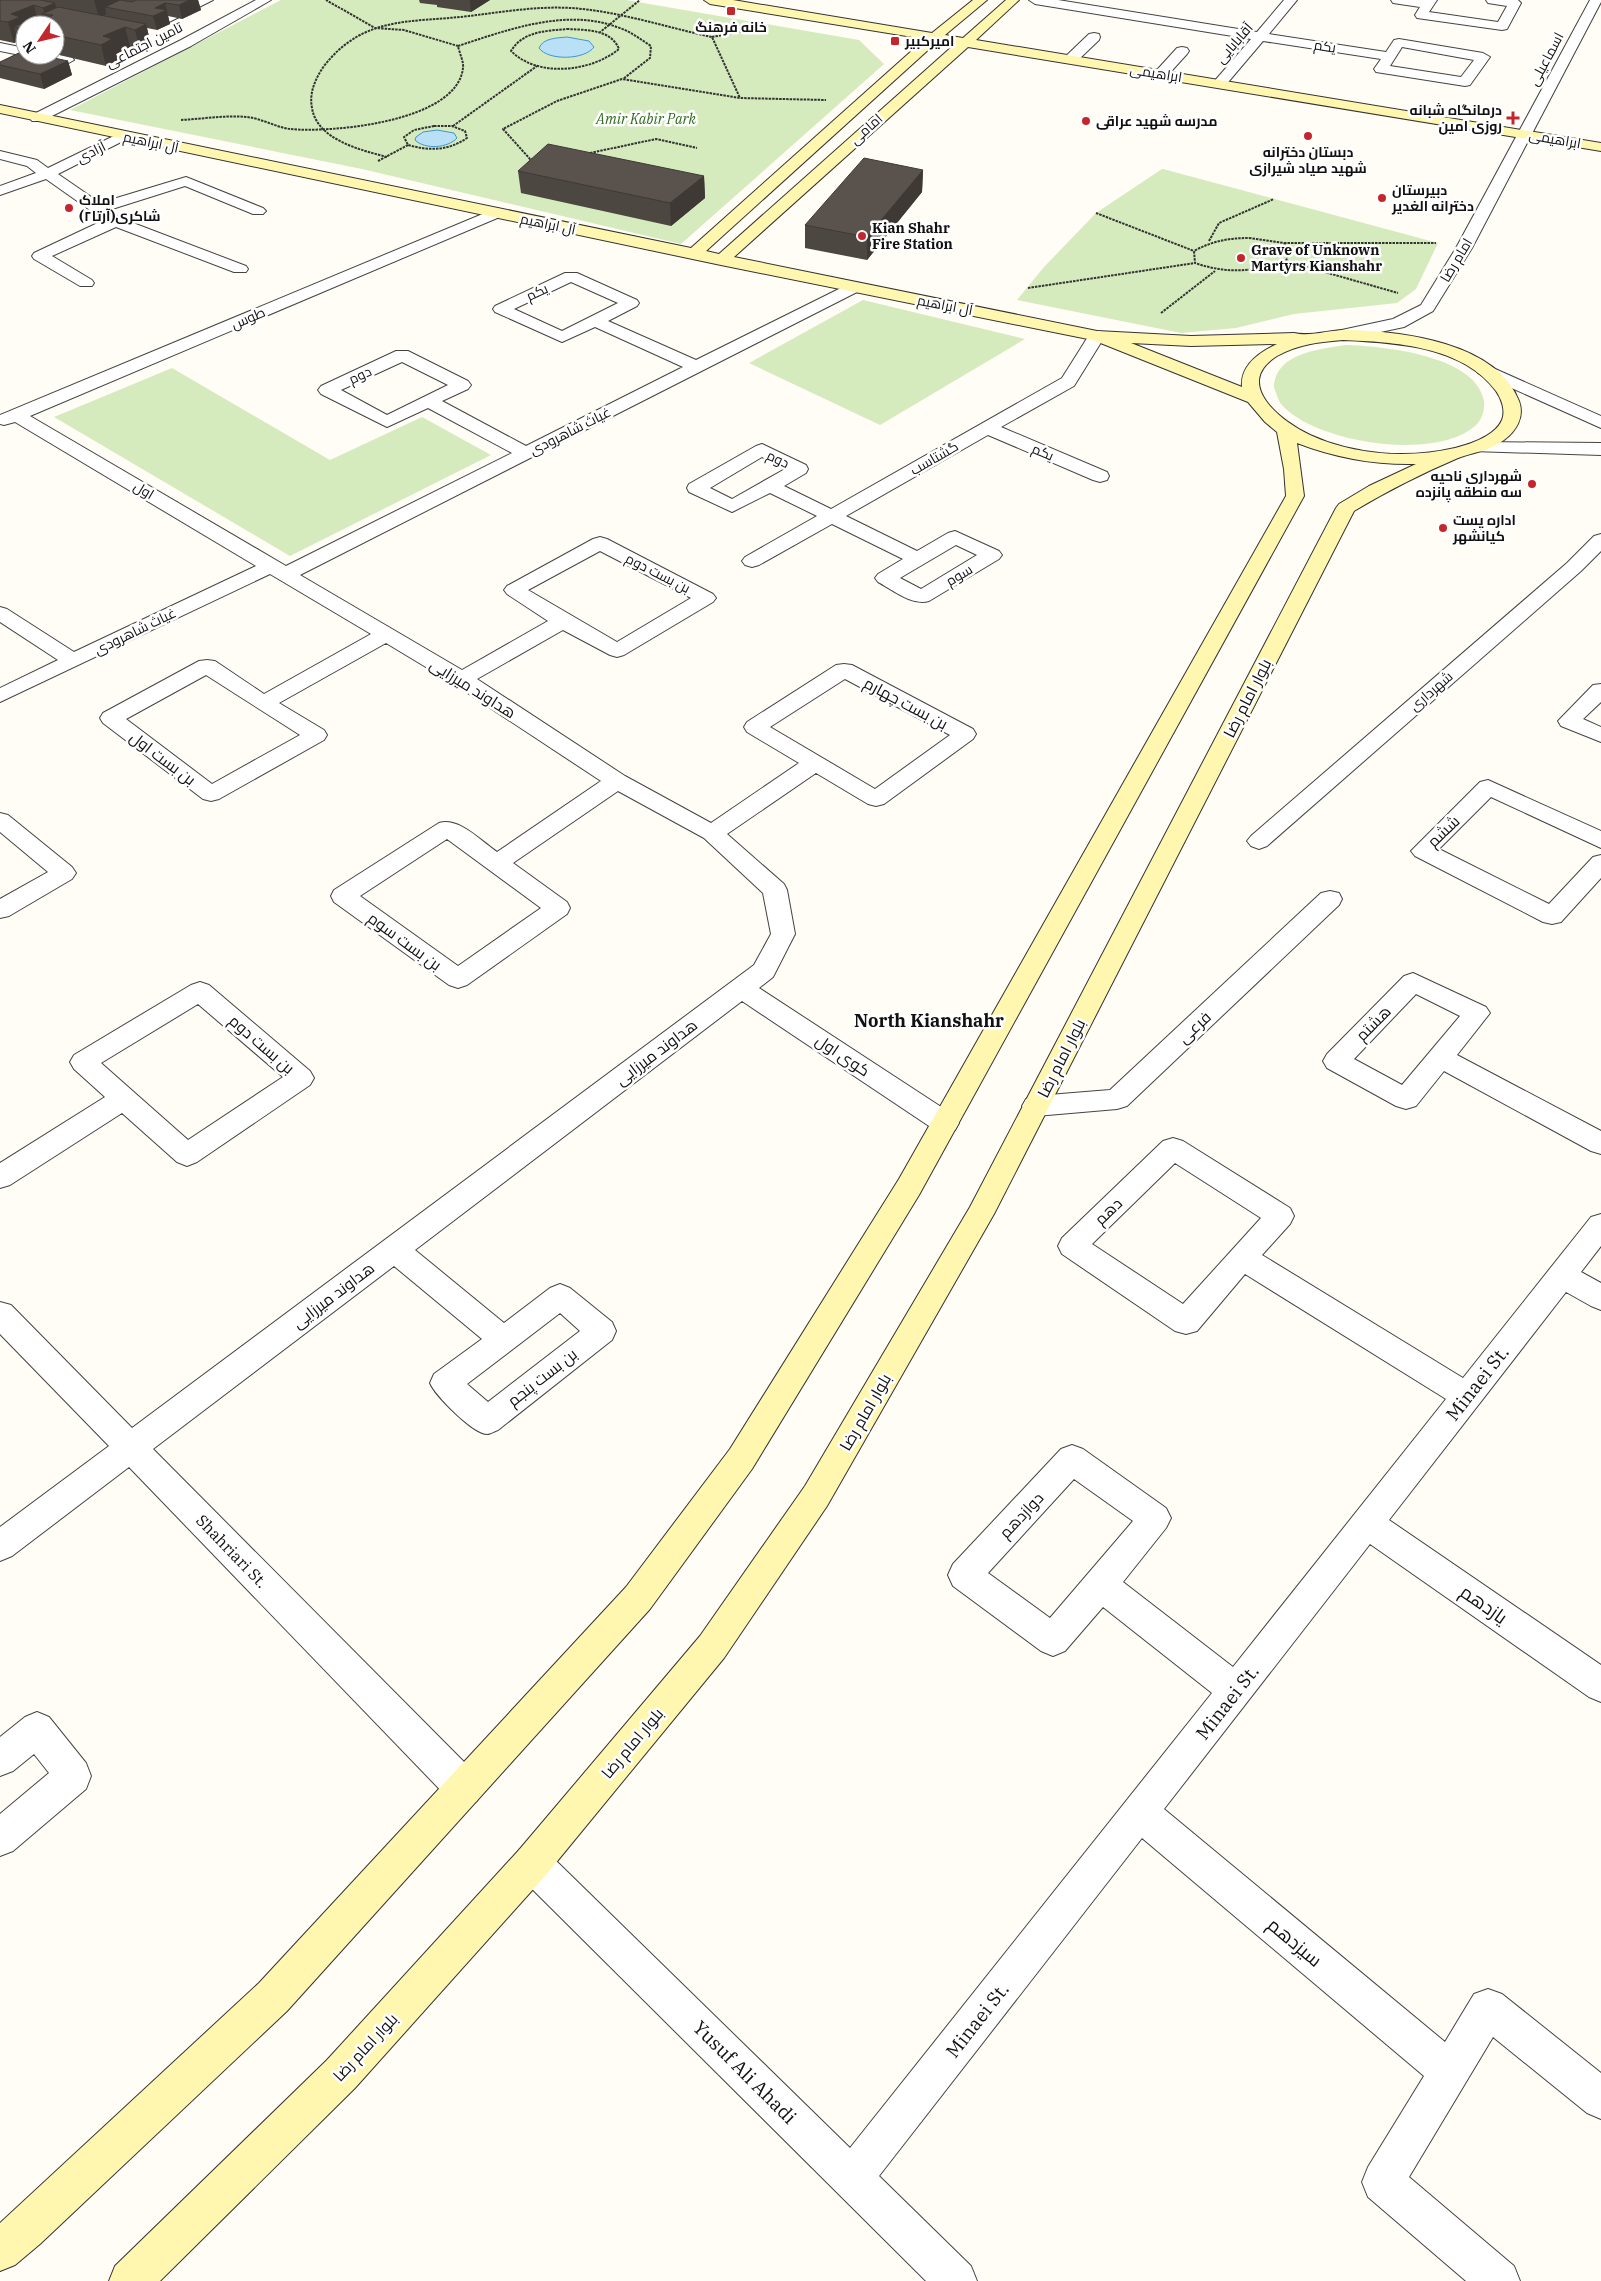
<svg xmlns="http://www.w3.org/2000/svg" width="1601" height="2281" font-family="'IBM Plex Serif',Cairo,serif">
	<rect width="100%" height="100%" fill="#fffdf5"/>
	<path fill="#d5ebbd" d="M281,0H626L859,40L884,64L681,244L362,169L70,110Z
		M1162,169H1163L1438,243L1416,289L1397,303L1294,314L1236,328L1181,333L1017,300L1044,267L1096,213Z
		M863,300L1025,339L880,425L749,363Z
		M1345,345C1382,346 1476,355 1484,401C1485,410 1482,419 1476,425C1437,462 1314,443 1281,404C1278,400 1277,395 1275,390C1273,386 1274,384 1275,379C1283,352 1322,349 1345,345Z
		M172,368L330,460L422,417L491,455L290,556L54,417Z"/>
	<path fill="#b9e0f7" stroke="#3f96cf" d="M567,37L589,41L594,47C585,60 548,61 539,48C543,38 557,38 567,37Z
		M437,130L454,133L457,138C448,148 425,150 415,140L416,137L423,132Z"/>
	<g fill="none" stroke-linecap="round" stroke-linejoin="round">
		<defs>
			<path id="street" d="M197,0H213L169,22H161L159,19Z
				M256,0H271L191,46L42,121H32L30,118L32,115L181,40Z
				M1029,0H1058L1257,32L1284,0H1297L1269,34L1386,52L1394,40L1399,39L1483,53L1490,57L1470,85L1465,86L1376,72L1374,69L1381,59L1263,41L1224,87L1219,88L1212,84L1251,39L1035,4ZM1402,47L1474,60L1461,77L1390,66Z
				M1391,0H1437L1429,12L1498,22L1507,6L1488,3L1486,0H1518L1521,3L1507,29L1502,30L1417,18L1415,15L1420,7L1393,3Z
				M1590,0H1601V2L1472,248L1433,311L1404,327L1343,340L1337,339L1335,335L1337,331L1393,319L1421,305L1456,248Z
				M1094,33L1099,34L1100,37L1099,40L1076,62H1066L1064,59L1066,56L1089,34Z
				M0,43L25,48V55H29L25,56L0,51Z
				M1182,47L1187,48L1189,51L1187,54L1166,77H1156L1154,74L1156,71L1177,48Z
				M55,54L72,57L74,60L67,64L36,58L34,55Z
				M122,132L127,133L129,136L127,139L58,174L100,203L186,177L263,208L266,211L263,214H253L185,186L109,210L120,218L246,266L248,269L246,272H234L116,227L52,256L92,280L94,283L92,286H80L34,259L32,256L34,253L104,220L46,179L0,195V186L36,173L27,166L0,159V151L37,160L48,168Z
				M497,208L502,210L505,213L502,216L30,416L286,566L512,453L428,408L387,427L321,394L318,390L321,386L396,351H408L468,381L471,385L468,389L442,401L526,446L683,367L595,327L562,342L495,312L493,309L495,306L565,273H577L637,300L639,303L637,306L608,321L696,360L849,284H861L863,287L861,290L300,575L462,670L548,621L507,594L504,590L507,586L593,539L600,537L607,539L713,594L716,598L713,602L624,655L617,657L610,655L563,630L477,679L625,776L711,823L799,763L747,732L744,727L747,722L836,665L844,664L852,665L973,729L976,734L973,739L884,804L876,806L868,804L816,773L727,834L784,884L787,890L795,934L773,977L759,988L955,1116L959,1123L955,1130L945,1133L935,1130L742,1001L415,1250L504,1323L550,1288L560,1284L570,1288L612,1322L616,1331L612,1340L498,1430C495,1431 490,1434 487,1434C473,1434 435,1395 430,1383L434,1374L482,1339L394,1266L153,1449L477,1775L482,1788L477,1801L464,1806L451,1801L129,1467L12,1556L0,1561V1527L109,1446L0,1334V1302L11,1305L132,1428L754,965L771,934L763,893L704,838L618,791L513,863L567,902L570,908L567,914L467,985L458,988L449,985L334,902L331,896L334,890L439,823C459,817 481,841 497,852L601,781L454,684L386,643L279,703L324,730L327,735L324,740L219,799L211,801L203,799L103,723L100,718L103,713L199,661L207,660L215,661L264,694L371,634L270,574L0,702V688L58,660L0,622V607L7,609L74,652L256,566L15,422L4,425L0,424V415ZM571,282L618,303L562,331L514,309ZM402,362L448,385L387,415L341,390ZM600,551L691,598L617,642L528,590ZM206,675L300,735L212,784L126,719ZM845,679L950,735L875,789L770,727ZM447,839L541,908L458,966L360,896ZM560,1313L580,1331L488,1402L467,1384Z
				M1097,331L1103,332L1105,336L1074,386L1001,427L1107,472L1109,476L1107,480L1100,482L1093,480L988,435L846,516L917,551L948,533L955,531L999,551L1002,555L999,559L929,601C912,606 893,590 878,582L875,578L878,574L903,559L832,524L759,565L752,567L745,565L742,561L745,557L817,516L770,493L732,512L689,492L687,488L689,484L756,446L762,444L806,465L808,469L806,473L784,486L831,509L1062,378L1091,332ZM762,457L785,469L732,499L710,488ZM956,545L977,555L921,589L900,578Z
				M1484,364L1601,416V428L1478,373L1475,369L1478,365Z
				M1478,442L1601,443V455L1472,451L1469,447L1472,443Z
				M1601,534V551L1581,571L1267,846L1259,849L1251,846L1247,841L1251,836L1567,563L1594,536Z
				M1601,684V702L1583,719L1601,727V742L1561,726L1558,721L1593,685Z
				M1488,780L1601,831V848L1491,797L1439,849L1549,904L1593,857L1601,855V878L1561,922L1552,924L1543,922L1415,856L1411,851L1480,782Z
				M0,813L8,815L72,867L76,873L72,879L9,916L0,918V899L48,872L0,832Z
				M1330,891L1339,893L1342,899L1339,905L1127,1106L1117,1109L1036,1116L1026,1113L1022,1106L1026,1099L1036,1096L1110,1090L1321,893Z
				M1413,973L1486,1007L1490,1013L1457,1055L1601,1131V1154L1591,1151L1444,1071L1416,1106L1406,1109L1396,1106L1327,1068L1323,1061L1327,1054L1404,976ZM1416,994L1460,1016L1402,1085L1354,1059Z
				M200,982L209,985L310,1071L314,1078L310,1085L197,1162L187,1166L177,1162L122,1113L10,1185L0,1188V1163L105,1097L74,1069L70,1062L74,1055L191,985ZM198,1004L283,1077L188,1140L101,1063Z
				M1173,1138L1183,1141L1290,1208L1294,1216L1290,1224L1262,1255L1463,1378L1591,1217L1601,1214V1246L1581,1272L1601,1283V1310L1591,1306L1566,1292L1389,1520L1601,1665V1702L1589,1697L1370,1544L1164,1809L1445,2042L1474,1994L1488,1989L1502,1994L1601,2073V2119L1587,2113L1493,2037L1409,2177L1514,2266L1520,2281H1466L1368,2197L1362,2182L1368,2167L1424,2076L1142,1838L879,2176L971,2266L977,2281H926L519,1876L513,1863L519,1850L532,1844L545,1850L850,2148L1212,1693L1103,1607L1065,1651L1053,1656L1041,1651L953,1586L948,1575L953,1564L1061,1449L1072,1445L1083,1449L1166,1508L1171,1518L1166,1528L1123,1582L1233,1667L1446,1399L1245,1274L1197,1331L1186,1334L1175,1331L1062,1254L1058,1246L1062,1238L1163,1141ZM1175,1163L1261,1218L1183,1304L1092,1244ZM1074,1479L1133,1521L1050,1618L988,1573Z
				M37,1712L49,1717L86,1763L91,1776L86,1789L13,1851L0,1856V1814L49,1773L34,1754L13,1771L0,1776V1737L25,1717Z"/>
			<path id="secondary" d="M704,0H733L932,33L973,0H987L945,35L963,38L1006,0H1019L976,40L1601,143V151L968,47L734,257L1097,331L1191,336L1294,333C1310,337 1328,330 1346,330C1400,331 1497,342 1519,401C1525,417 1516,431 1504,440C1490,451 1474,452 1458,458C1423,473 1387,491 1354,511L994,1214L827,1506L724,1658L545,1876L355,2088L160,2281H109L115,2266L327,2060L519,1850L700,1636L805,1486L970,1207L1336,508L1339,504L1369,486L1416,464C1375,465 1336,458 1297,443L1304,496L919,1195L752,1469L650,1609L287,2011L40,2244L15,2265L0,2271V2223L259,1983L626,1587L730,1449L899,1179L1286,496L1284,469L1277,432L1265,422L1248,402L1093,340L721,265L0,113V105L691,248L925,39L710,4ZM938,41L955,44L719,254L706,251ZM1343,340C1394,342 1463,346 1496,391C1501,398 1506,410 1502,420C1495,436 1471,444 1455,448C1408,459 1353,455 1310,435C1282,422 1232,384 1277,356C1298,344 1320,342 1343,340ZM1131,343L1191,346L1277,344C1260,352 1240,365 1242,387Z"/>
		</defs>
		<use href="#street" stroke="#444" stroke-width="2"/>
		<use href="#secondary" stroke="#333" stroke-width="2"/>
		<path stroke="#333" stroke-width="2" stroke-dasharray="2.5 1" stroke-linecap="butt" d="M567,29C586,30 611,29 619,49C591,72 538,78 511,51C523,31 546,31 567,29Z
			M599,33L640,0
			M712,37L744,31
			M458,46C507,30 566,8 617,27C630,31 640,39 651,46L650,58L623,79
			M181,120C202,119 225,115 246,117C261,118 275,127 290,129C332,133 457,122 463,68C464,62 459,52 458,46L404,30L375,28L326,0
			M434,126H452L465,131L467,138C448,151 429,151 408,145L404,137L414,130Z
			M453,126L537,66
			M590,153L656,139L697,148
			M387,157C361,150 317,140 312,108C309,93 315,79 324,66C364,15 411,23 469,16C502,12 537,6 571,8C618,11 665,27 712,37L740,98
			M534,159H530L503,129L557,101L622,79L740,98L826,100
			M378,161L408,145
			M1096,213L1194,251
			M1249,238L1284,243L1289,252L1286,261C1254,272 1227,274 1195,263L1194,251C1212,241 1229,238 1249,238Z
			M1209,241L1219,223L1274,199
			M1284,243H1436
			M1286,261L1398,293
			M1028,288L1195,263
			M1161,313L1215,271"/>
		<use href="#street" fill="#fff" fill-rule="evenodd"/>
		<use href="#secondary" fill="#fff6b0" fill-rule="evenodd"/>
	</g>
	<path fill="#4d4742" d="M0,0H198L201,10L182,19L168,16L170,24L157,30L147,28L151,45L140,50L130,47L116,54L118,60L106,66L55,54V25H25V48L20,47L18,41L14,43L0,40Z
		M419,0H490L471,12L437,7V5L420,3Z
		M68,61L72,75L44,89L0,78V62Z
		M923,170L922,192L867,260L805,248V225Z
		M518,171L704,176L705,198L671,226L521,193Z"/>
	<path fill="#3f3936" d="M94,0H121L105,7L106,14L99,18Z
		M190,0H198L201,10L182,19L179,5Z
		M470,0H490L471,12Z
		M55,3L60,23L53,15L45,14L43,8Z
		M165,3L170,24L157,30L153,16L155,8Z
		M34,5L39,25L14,27L18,41L14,43L8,22L11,14Z
		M146,24L151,45L140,50L135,30Z
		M125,27L130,47L116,54L118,60L106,66L101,45L103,36Z
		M68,61L72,75L44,89L40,74Z
		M923,170L922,192L867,260V237Z
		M704,176L705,198L671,226L670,203Z"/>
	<path fill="#5a524d" stroke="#3f3936" d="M0,0H40L55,3L43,8L34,5L11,14L20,17L8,22L0,21Z
		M120,0L132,2L136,0H190L179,5L165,3L155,8L167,10L153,16L105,7Z
		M58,7L146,24L135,30L125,27L103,36L112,39L101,45L55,35V25H25V29L14,27L26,21L35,23L53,15L42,14Z
		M23,51L25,52V55H40L68,61L40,74L0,65V62Z
		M548,144L704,176L670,203L518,171Z
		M864,158L923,170L867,237L805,225Z"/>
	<g fill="#c4262e" stroke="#fff" stroke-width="2">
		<rect x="726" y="6" width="10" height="10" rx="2.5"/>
		<rect x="890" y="36" width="10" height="10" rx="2.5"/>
		<path d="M1510.5 110.5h5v5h5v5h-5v5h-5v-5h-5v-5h5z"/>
		<circle cx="1086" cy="121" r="5"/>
		<circle cx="1308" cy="136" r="5"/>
		<circle cx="1382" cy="198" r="5"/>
		<circle cx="69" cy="208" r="5"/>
		<circle cx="862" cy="236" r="5"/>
		<circle cx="1241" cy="258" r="5"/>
		<circle cx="1532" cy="484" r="5"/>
		<circle cx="1443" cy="528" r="5"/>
	</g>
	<g text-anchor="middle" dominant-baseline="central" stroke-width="5" stroke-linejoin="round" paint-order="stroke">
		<g font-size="14" font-weight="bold" fill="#111" stroke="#fff" text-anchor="start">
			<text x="731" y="27" text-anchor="middle">خانه فرهنگ</text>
			<text x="905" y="41">امیرکبیر</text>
			<text x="1502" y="110" text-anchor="end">درمانگاه شبانه<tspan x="1502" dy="16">روزی امین</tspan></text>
			<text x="1096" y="121">مدرسه شهید عراقی</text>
			<text x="1308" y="152" text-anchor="middle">دبستان دخترانه<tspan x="1308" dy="16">شهید صیاد شیرازی</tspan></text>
			<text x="1392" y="190">دبیرستان<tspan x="1392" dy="16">دخترانه الغدیر</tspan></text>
			<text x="79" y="200">املاک<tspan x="79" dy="16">شاکری(آرتا۲)</tspan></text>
			<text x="872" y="228">Kian Shahr<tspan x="872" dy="16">Fire Station</tspan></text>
			<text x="1251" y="250">Grave of Unknown<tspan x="1251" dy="16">Martyrs Kianshahr</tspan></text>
			<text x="1522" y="476" text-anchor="end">شهرداری ناحیه<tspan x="1522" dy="16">سه منطقه پانزده</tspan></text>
			<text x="1453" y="520">اداره پست<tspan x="1453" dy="16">کیانشهر</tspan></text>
		</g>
		<g font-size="14" fill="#111" stroke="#fff">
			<text transform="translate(1234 43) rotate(-49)">آقابابایی</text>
			<text transform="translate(144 45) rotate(-27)">تامین اجتماعی</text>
			<text transform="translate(1325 46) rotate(9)">یکم</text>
			<text transform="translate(1546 59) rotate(-62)">اسماعیلی</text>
			<text transform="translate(1156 73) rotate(9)">ابراهیمی</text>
			<text transform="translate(866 129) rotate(-42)">امامی</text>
			<text transform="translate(1555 139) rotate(10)">ابراهیمی</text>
			<text transform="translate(151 142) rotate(12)">آل ابراهیم</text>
			<text transform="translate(91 152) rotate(-27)">آزادی</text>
			<text transform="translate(548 224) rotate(12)">آل ابراهیم</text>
			<text transform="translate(1456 260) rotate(-59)">امام رضا</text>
			<text transform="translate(537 292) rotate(-25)">یکم</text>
			<text transform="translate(945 305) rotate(11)">آل ابراهیم</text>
			<text transform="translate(248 318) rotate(-23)">طوس</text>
			<text transform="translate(360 375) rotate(-25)">دوم</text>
			<text transform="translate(570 431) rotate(-27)">غیاث شاهرودی</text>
			<text transform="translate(1043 452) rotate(23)">یکم</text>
			<text transform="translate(934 458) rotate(-30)">گشتاسب</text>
			<text transform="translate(778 459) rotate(26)">دوم</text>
			<text transform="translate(144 490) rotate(31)">اول</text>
			<text transform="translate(658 573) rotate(27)">بن بست دوم</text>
			<text transform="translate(959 575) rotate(-31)">سوم</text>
			<text transform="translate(135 631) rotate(-26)">غیاث شاهرودی</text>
			<text transform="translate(1431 691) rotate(-41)">شهرداری</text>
		</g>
		<g font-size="14" font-style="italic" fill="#2f6b1f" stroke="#fff">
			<text x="646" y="119">Amir Kabir Park</text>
		</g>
		<g font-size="16" fill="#111" stroke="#fff">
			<text transform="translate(473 688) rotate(32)">هداوند میرزایی</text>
			<text transform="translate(1247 698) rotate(-63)">بلوار امام رضا</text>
			<text transform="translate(906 703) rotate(28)">بن بست چهارم</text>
			<text transform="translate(163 758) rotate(37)">بن بست اول</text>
			<text transform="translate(1443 831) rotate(-44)">ششم</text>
			<text transform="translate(405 941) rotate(36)">بن بست سوم</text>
			<text transform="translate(1373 1023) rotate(-45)">هشتم</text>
			<text transform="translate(1194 1027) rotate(-43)">فرعی</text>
			<text transform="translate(262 1044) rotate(41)">بن بست دوم</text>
			<text transform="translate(656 1052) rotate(-37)">هداوند میرزایی</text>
			<text transform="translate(843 1055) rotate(34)">کوی اول</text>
			<text transform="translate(1061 1058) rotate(-63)">بلوار امام رضا</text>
			<text transform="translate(1108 1211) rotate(-44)">دهم</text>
			<text transform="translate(333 1295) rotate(-37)">هداوند میرزایی</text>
			<text transform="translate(542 1377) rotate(-38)">بن بست پنجم</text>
			<text transform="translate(865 1412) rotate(-60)">بلوار امام رضا</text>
			<text transform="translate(1021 1515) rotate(-47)">دوازدهم</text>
			<text transform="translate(232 1551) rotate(46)">Shahriari St.</text>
			<text transform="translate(632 1743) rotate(-50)">بلوار امام رضا</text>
			<text transform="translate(365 2047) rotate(-47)">بلوار امام رضا</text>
		</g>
		<g font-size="18" font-weight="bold" fill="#111" stroke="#fff">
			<text x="929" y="1020">North Kianshahr</text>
		</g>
		<g font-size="19" fill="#111" stroke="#fff">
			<text transform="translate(1477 1383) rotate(-52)">Minaei St.</text>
			<text transform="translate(1484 1604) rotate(35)">یازدهم</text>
			<text transform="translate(1227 1702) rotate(-52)">Minaei St.</text>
			<text transform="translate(1295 1942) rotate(40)">سیزدهم</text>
			<text transform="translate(977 2020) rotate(-52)">Minaei St.</text>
			<text transform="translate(745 2072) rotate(45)">Yusuf Ali Ahadi</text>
		</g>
	</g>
	<g transform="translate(40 40) rotate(235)"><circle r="24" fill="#ffffff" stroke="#a0a0a0"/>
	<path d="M0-4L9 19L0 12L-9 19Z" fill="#c4262e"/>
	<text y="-8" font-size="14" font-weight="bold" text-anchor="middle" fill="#111111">N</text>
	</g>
</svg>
